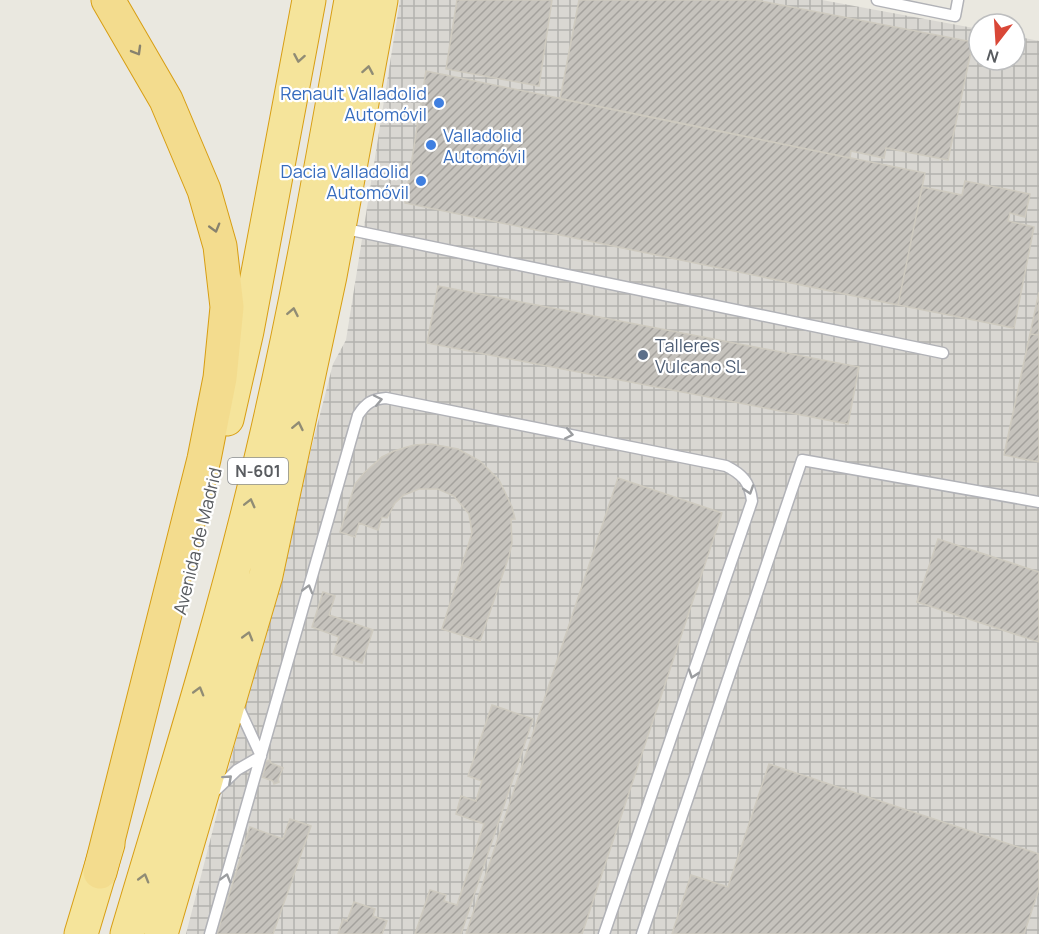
<svg xmlns="http://www.w3.org/2000/svg" width="1039" height="934" font-family="Manrope,sans-serif">
	<defs>
		<pattern id="industrial-grid" width="8" height="8" patternUnits="userSpaceOnUse" patternTransform="scale(1.5)"><rect width="8" height="8" fill="#d9d7d2"/><path d="M0 4h8M4 0v8" fill="none" stroke="#b3b2ae"/></pattern>
		<pattern id="building-hatch" width="6" height="6" patternUnits="userSpaceOnUse" patternTransform="scale(1.5)"><rect width="6" height="6" fill="#c6c3bd"/><path d="M-1 1l2-2M0 6l6-6M5 7l2-2" fill="none" stroke="#a4a29d"/></pattern>
	</defs>
	<rect width="100%" height="100%" fill="#eae8e0"/>
	<path fill="url(#industrial-grid)" d="M400,0H822L979,29V60H1015V36L1039,41V934H186L333,364L346,340Z"/>
	<path fill="url(#building-hatch)" stroke="#cecabf" stroke-width="1.5" d="M457,0H552L539,86L446,69Z
		M579,0H756L973,42L948,160L886,148L884,158L851,151L850,158L560,99Z
		M426,71L925,173L898,305L405,203Z
		M965,181L1030,194L1025,217L1010,213L1008,221L1034,227L1014,328L898,305L922,187L962,195Z
		M438,286L859,367L848,424L427,343Z
		M1039,292V335L1030,334Z
		M1030,334L1039,335V462L1004,455Z
		M431,444L458,449L480,461L499,480L512,507L515,519H511L512,543L509,556L480,641L442,629L472,533L469,514L454,496L438,489H419L404,495L395,503L387,518L382,517L378,530L359,523L355,537L340,532L355,484L364,473L382,457L394,451L414,445Z
		M618,478L722,513L582,934H466Z
		M938,539L1039,572V642L917,602Z
		M323,592L335,596L329,615L373,630L362,663L333,654L339,637L312,627Z
		M492,705L533,719L461,934H415L430,890L446,895L444,901L457,905L484,824L456,814L461,796L476,801L482,781L468,776Z
		M270,760L271,763L283,768L278,779L279,782L274,784L273,781L262,777L266,766L265,762Z
		M769,764L1039,854V889L1024,934H672L691,875L728,887Z
		M290,819L311,826L273,934H217L250,827L283,839Z
		M354,902L375,909L373,916L387,921L382,934H338L343,919L347,921Z"/>
	<g fill="none" stroke-linecap="round" stroke-linejoin="round">
		<defs>
			<path id="service" d="M877,0L955,16L958,0
				M341,228L943,353
				M212,794L237,770L261,756L237,704
				M210,934L358,415C366,403 372,399 386,398L726,466C742,474 750,482 752,501L604,934
				M642,934L802,460L1039,502"/>
			<path id="trunk" d="M227,419L247,331L309,0
				M81,934L108,844
				M127,934C175,773 225,614 263,450C298,301 324,151 351,0
				M161,934L266,575L330,276L381,0"/>
			<path id="motorway" d="M100,872L204,459L220,378L227,307L220,246L204,190L166,100L108,0"/>
		</defs>
		<use href="#service" stroke="#b1b2b7" stroke-width="13"/>
		<use href="#trunk" stroke="#d89e13" stroke-width="35"/>
		<use href="#motorway" stroke="#d89e13" stroke-width="35"/>
		<use href="#service" stroke="#fff" stroke-width="10"/>
		<use href="#trunk" stroke="#f5e49b" stroke-width="33"/>
		<use href="#motorway" stroke="#f3dc8e" stroke-width="33"/>
	</g>
	<defs><path id="oneway-chevron" d="M-2-3.5L2.5 0L-2 3.5" fill="none" stroke-width="1.6" stroke-linecap="round" stroke-linejoin="round" transform="scale(1.5)"/></defs>
	<g stroke="#87826e">
		<use href="#oneway-chevron" transform="translate(137 51) rotate(60)"/>
		<use href="#oneway-chevron" transform="translate(215 228) rotate(74)"/>
	</g>
	<g stroke="#908c75">
		<use href="#oneway-chevron" transform="translate(299 58) rotate(100)"/>
		<use href="#oneway-chevron" transform="translate(368 70) rotate(-80)"/>
		<use href="#oneway-chevron" transform="translate(293 312) rotate(-79)"/>
		<use href="#oneway-chevron" transform="translate(298 426) rotate(-78)"/>
		<use href="#oneway-chevron" transform="translate(250 503) rotate(-76)"/>
		<use href="#oneway-chevron" transform="translate(248 636) rotate(-74)"/>
		<use href="#oneway-chevron" transform="translate(199 691) rotate(-74)"/>
		<use href="#oneway-chevron" transform="translate(144 878) rotate(-74)"/>
	</g>
	<g stroke="#9b9da0">
		<use href="#oneway-chevron" transform="translate(378 400) rotate(-12)"/>
		<use href="#oneway-chevron" transform="translate(569 434) rotate(11)"/>
		<use href="#oneway-chevron" transform="translate(749 490) rotate(72)"/>
		<use href="#oneway-chevron" transform="translate(308 589) rotate(-74)"/>
		<use href="#oneway-chevron" transform="translate(693 674) rotate(109)"/>
		<use href="#oneway-chevron" transform="translate(228 779) rotate(-42)"/>
		<use href="#oneway-chevron" transform="translate(226 878) rotate(-74)"/>
	</g>
	<g fill="#3f7fe0" stroke="#fff" stroke-width="2">
		<circle cx="439" cy="103" r="6"/>
		<circle cx="431" cy="145" r="6"/>
		<circle cx="421" cy="181" r="6"/>
	</g>
	<circle fill="#5c6f8a" stroke="#fff" stroke-width="2" cx="643" cy="355" r="6"/>
	<g text-anchor="middle" dominant-baseline="central" stroke-width="4.5" stroke-linejoin="round" paint-order="stroke">
		<rect fill="#fff" stroke="#8b8d90" stroke-width="1.5" x="228" y="458" width="60" height="26" rx="4.5"/>
		<g font-size="16" font-weight="bold" fill="#595c60">
			<text x="258" y="471">N-601</text>
		</g>
		<g font-size="18" fill="#366cbe" stroke="#fff" text-anchor="end">
			<text x="427" y="93">Renault Valladolid<tspan x="427" dy="21">Automóvil</tspan></text>
			<text x="443" y="135" text-anchor="start">Valladolid<tspan x="443" dy="21">Automóvil</tspan></text>
			<text x="409" y="171">Dacia Valladolid<tspan x="409" dy="21">Automóvil</tspan></text>
		</g>
		<g font-size="18" fill="#4e5e75" stroke="#fff" text-anchor="start">
			<text x="655" y="345">Talleres<tspan x="655" dy="21">Vulcano SL</tspan></text>
		</g>
		<g font-size="18" fill="#595c60" stroke="#fff">
			<text transform="translate(197 541) rotate(-76)">Avenida de Madrid</text>
		</g>
	</g>
	<g transform="translate(997 42) rotate(197)"><circle r="28" fill="#ffffff" stroke="#bdbebf" stroke-width="1.5"/>
	<path d="M0-4.5L10 22L0 15L-10 22Z" fill="#d94737"/>
	<text y="-9" font-size="16" font-weight="bold" text-anchor="middle" fill="#595c60">N</text>
	</g>
</svg>
